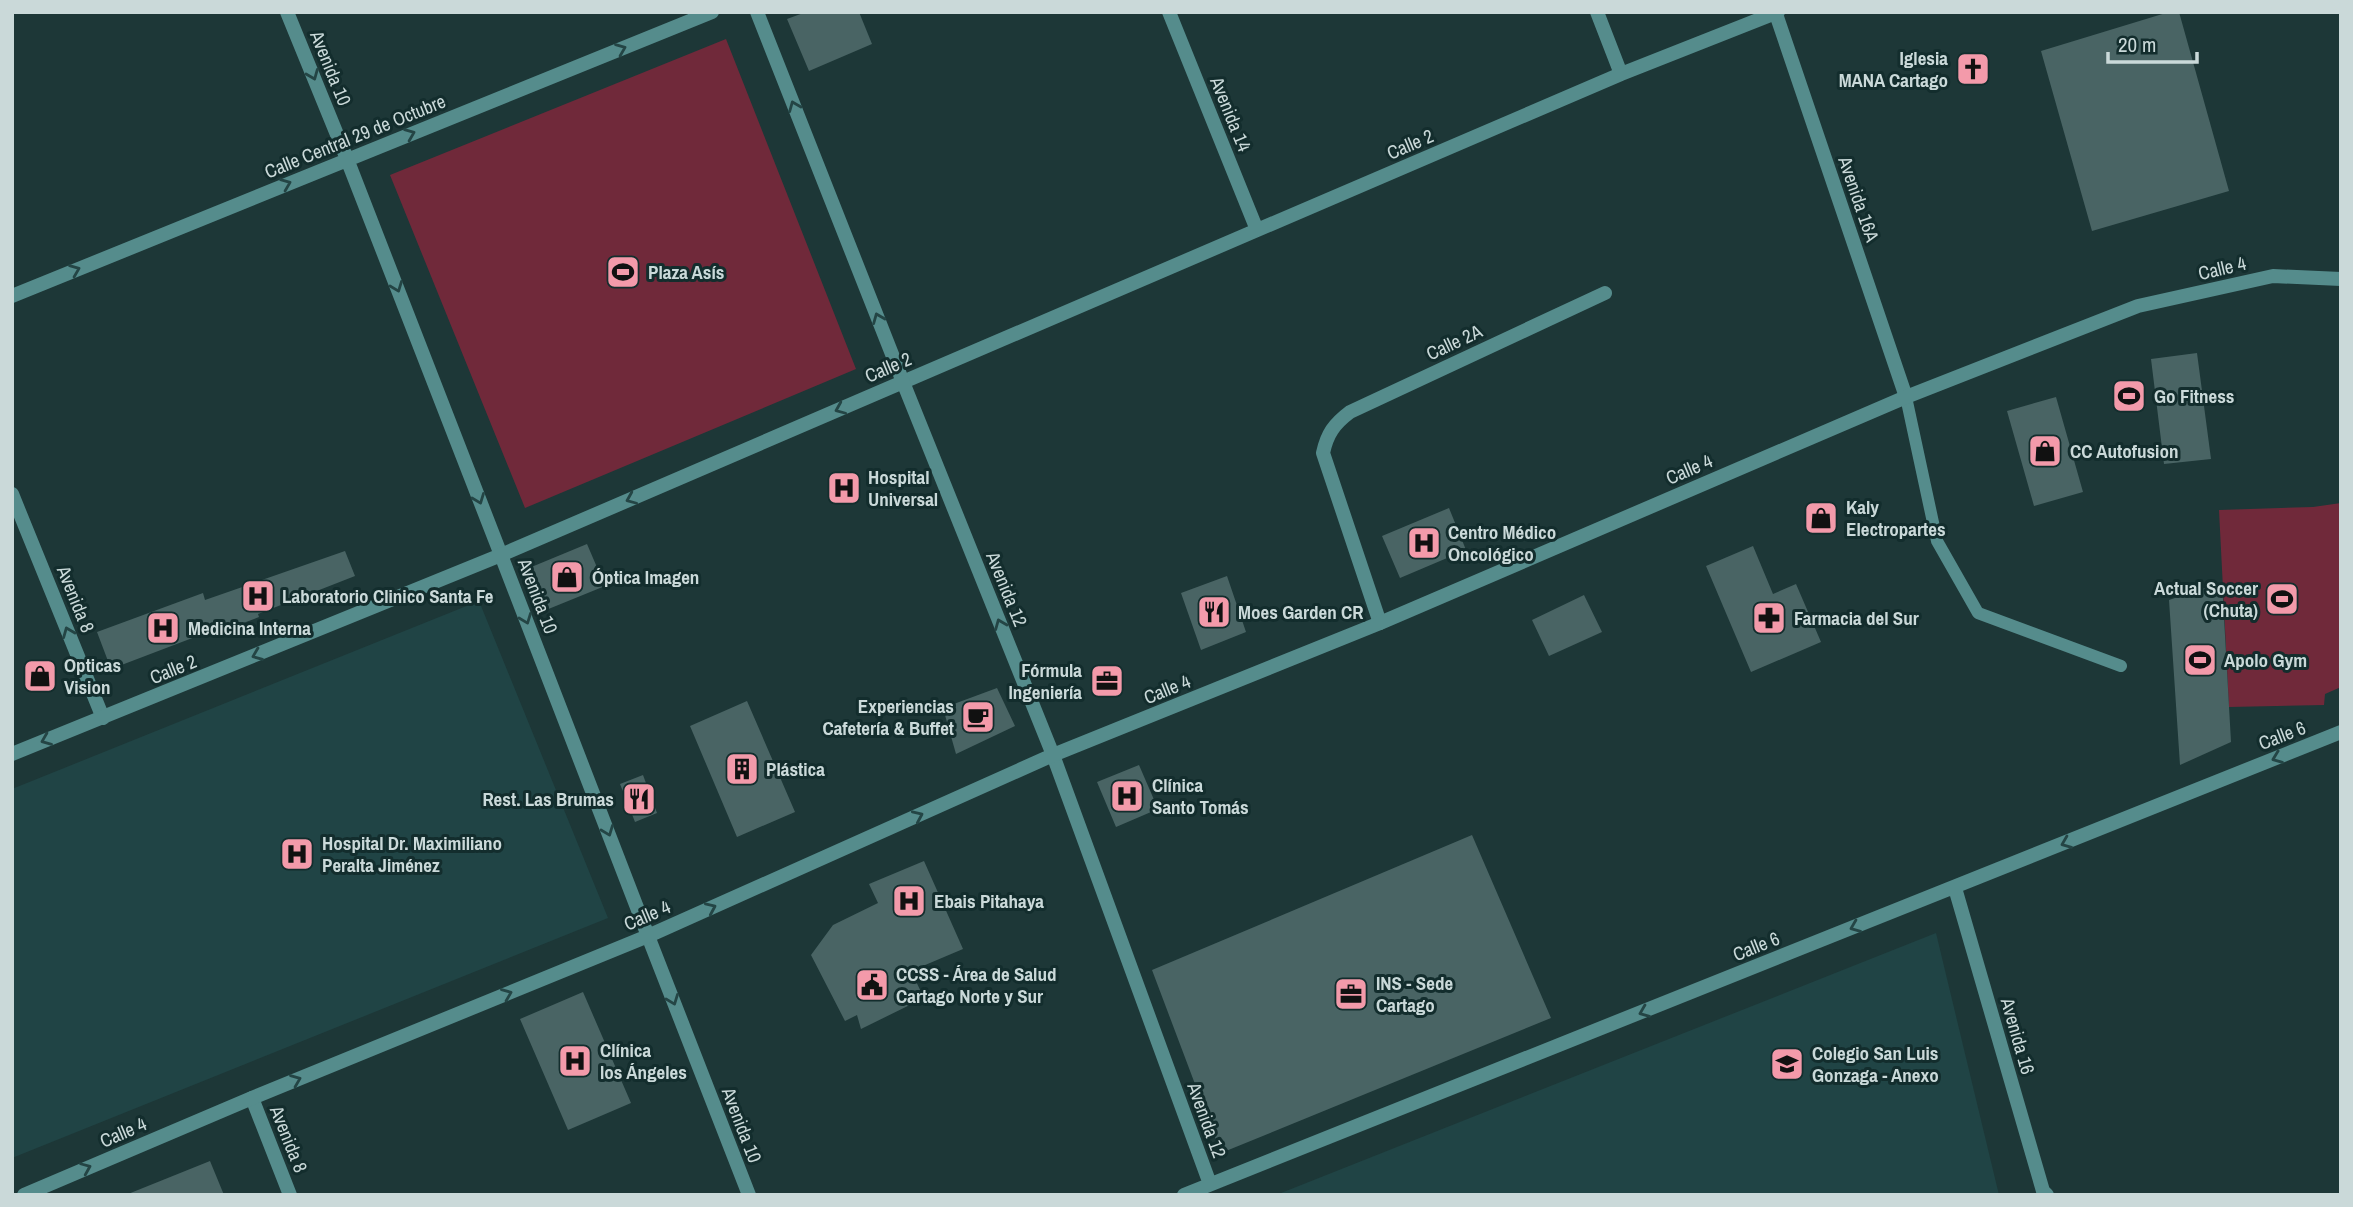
<svg xmlns="http://www.w3.org/2000/svg" width="2353" height="1207" font-family="'Archivo Narrow',sans-serif">
	<rect width="100%" height="100%" fill="#1d3737"/>
	<path fill="#204445" d="M479,601L608,918L12,1158V789Z
		M1936,933L1999,1195H1276Z"/>
	<path fill="#70293a" d="M726,39L856,369L525,508L390,175Z
		M2341,503V687L2325,694L2324,705L2229,707L2219,510L2313,507Z"/>
	<path fill="#496464" d="M806,12H859L872,44L809,71L787,19Z
		M2169,12H2179L2229,191L2092,231L2041,51Z
		M2197,353L2211,459L2164,464L2151,359Z
		M2056,397L2083,492L2034,506L2007,411Z
		M1449,508L1466,550L1400,578L1382,536Z
		M587,544L605,586L546,610L529,568Z
		M1753,546L1773,594L1796,584L1821,642L1751,672L1706,566Z
		M345,551L355,576L258,614L259,617L217,633L216,629L111,669L97,632L203,593L205,600Z
		M1227,576L1246,632L1201,650L1181,593Z
		M2222,582L2231,742L2180,765L2169,600Z
		M1584,595L1602,632L1549,656L1532,620Z
		M997,688L1015,726L956,754L943,708Z
		M747,701L795,812L737,837L690,726Z
		M1139,765L1158,809L1116,827L1097,782Z
		M643,775L657,813L635,822L620,784Z
		M1472,835L1551,1018L1221,1153L1152,970Z
		M924,861L963,949L911,971L924,998L861,1029L857,1015L845,1021L811,955L833,925L878,903L869,884Z
		M583,992L631,1103L568,1130L520,1019Z
		M210,1161L224,1195H128V1194Z"/>
	<g fill="none" stroke-linecap="round" stroke-linejoin="round">
		<path stroke="#558c8c" stroke-width="12" d="M1906,397L1937,541L1978,613L2121,666"/>
		<path stroke="#558c8c" stroke-width="14" d="M287,12L347,159L501,555
			M757,12L903,382L1621,74L1778,12
			M1169,12L1257,230
			M1597,12L1621,74
			M1776,14L1906,397
			M12,296L712,12
			M12,494L103,718
			M1380,623L1323,453C1327,434 1334,424 1350,412L1605,293
			M1053,755L1210,1184
			M1955,888L2043,1191L2047,1195
			M648,936L749,1195
			M252,1098L290,1195
			M1184,1195L2341,732"/>
		<path stroke="#558c8c" stroke-width="14" d="M501,555L648,936
			M12,754L501,555L903,382L1053,755
			M24,1195L252,1098L648,936L1053,755L1380,623L1906,397L2138,306L2273,276L2341,279"/>
	</g>
	<defs><path id="oneway-chevron" d="M-2-3.5L2.5 0L-2 3.5" fill="none" stroke-width="1.6" stroke-linecap="round" stroke-linejoin="round" transform="scale(1.75)"/></defs>
	<g stroke="#244545">
		<use href="#oneway-chevron" transform="translate(621 49) rotate(-22)"/>
		<use href="#oneway-chevron" transform="translate(313 75) rotate(68)"/>
		<use href="#oneway-chevron" transform="translate(794 106) rotate(-112)"/>
		<use href="#oneway-chevron" transform="translate(410 134) rotate(-22)"/>
		<use href="#oneway-chevron" transform="translate(286 184) rotate(-22)"/>
		<use href="#oneway-chevron" transform="translate(75 270) rotate(-22)"/>
		<use href="#oneway-chevron" transform="translate(397 287) rotate(69)"/>
		<use href="#oneway-chevron" transform="translate(878 318) rotate(-112)"/>
		<use href="#oneway-chevron" transform="translate(840 409) rotate(157)"/>
		<use href="#oneway-chevron" transform="translate(479 499) rotate(69)"/>
		<use href="#oneway-chevron" transform="translate(631 499) rotate(157)"/>
		<use href="#oneway-chevron" transform="translate(526 619) rotate(69)"/>
		<use href="#oneway-chevron" transform="translate(1000 624) rotate(-112)"/>
		<use href="#oneway-chevron" transform="translate(68 632) rotate(-112)"/>
		<use href="#oneway-chevron" transform="translate(257 655) rotate(158)"/>
		<use href="#oneway-chevron" transform="translate(46 740) rotate(158)"/>
		<use href="#oneway-chevron" transform="translate(2277 758) rotate(159)"/>
		<use href="#oneway-chevron" transform="translate(918 816) rotate(-24)"/>
		<use href="#oneway-chevron" transform="translate(608 831) rotate(69)"/>
		<use href="#oneway-chevron" transform="translate(2066 843) rotate(158)"/>
		<use href="#oneway-chevron" transform="translate(711 908) rotate(-24)"/>
		<use href="#oneway-chevron" transform="translate(1855 927) rotate(158)"/>
		<use href="#oneway-chevron" transform="translate(507 994) rotate(-22)"/>
		<use href="#oneway-chevron" transform="translate(673 1000) rotate(69)"/>
		<use href="#oneway-chevron" transform="translate(1644 1012) rotate(158)"/>
		<use href="#oneway-chevron" transform="translate(296 1080) rotate(-22)"/>
		<use href="#oneway-chevron" transform="translate(86 1168) rotate(-23)"/>
	</g>
	<defs>
		<symbol id="church-square" viewBox="-11 -11 22 22"><rect x="-9" y="-9" width="18" height="18" rx="4" fill="#f39aaa" stroke="#132d2d"/><path d="M-1.2-6h2.4v3.5h3.3v2.4h-3.3V6h-2.4V-.1h-3.3v-2.4h3.3Z" fill="#111"/></symbol>
		<symbol id="stadium-square" viewBox="-11 -11 22 22"><rect x="-9" y="-9" width="18" height="18" rx="4" fill="#f39aaa" stroke="#132d2d"/><path d="M0-5a6.5 5 0 1 0 0 10a6.5 5 0 1 0 0-10ZM-3.5-1.8h7v3.6h-7Z" fill="#111"/></symbol>
		<symbol id="shop-square" viewBox="-11 -11 22 22"><rect x="-9" y="-9" width="18" height="18" rx="4" fill="#f39aaa" stroke="#132d2d"/><path d="M-5-2.5h2.3a2.7 3.5 0 0 1 5.4 0H5L5.5 6h-11ZM-1.5-2.5h3a1.5 2.3 0 0 0-3 0Z" fill="#111"/></symbol>
		<symbol id="hospital-square" viewBox="-11 -11 22 22"><rect x="-9" y="-9" width="18" height="18" rx="4" fill="#f39aaa" stroke="#132d2d"/><path d="M-5-5h3v3.5h4V-5h3V5h-3V1.5h-4V5h-3Z" fill="#111"/></symbol>
		<symbol id="restaurant-square" viewBox="-11 -11 22 22"><rect x="-9" y="-9" width="18" height="18" rx="4" fill="#f39aaa" stroke="#132d2d"/><path d="M-5-6h1v4h1v-4h1v4h1v-4h1v5L-1.5 .5V6h-2V.5L-5-1ZM5-6V6H3V1.5H1.5Q1.5-4 5-6Z" fill="#111"/></symbol>
		<symbol id="pharmacy-square" viewBox="-11 -11 22 22"><rect x="-9" y="-9" width="18" height="18" rx="4" fill="#f39aaa" stroke="#132d2d"/><path d="M-2-6h4v4h4v4h-4v4h-4v-4h-4v-4h4Z" fill="#111"/></symbol>
		<symbol id="office-square" viewBox="-11 -11 22 22"><rect x="-9" y="-9" width="18" height="18" rx="4" fill="#f39aaa" stroke="#132d2d"/><path d="M-6-3h4V-5.5h4V-3h4V5H-6ZM-1-4.5V-3h2v-1.5ZM-6 0V1H6V0Z" fill="#111"/></symbol>
		<symbol id="cafe-square" viewBox="-11 -11 22 22"><rect x="-9" y="-9" width="18" height="18" rx="4" fill="#f39aaa" stroke="#132d2d"/><path d="M-5.5-4.5H6V0H3Q3 3.5 0 3.5H-2.5Q-5.5 3.5-5.5 0ZM3-3.2v2h1.7v-2ZM-6 4.5H4V6H-6Z" fill="#111"/></symbol>
		<symbol id="building-square" viewBox="-11 -11 22 22"><rect x="-9" y="-9" width="18" height="18" rx="4" fill="#f39aaa" stroke="#132d2d"/><path d="M-4-6H4V6H1V3H-1V6H-4ZM-2.5-4.3h1.7v1.8h-1.7ZM.8-4.3h1.7v1.8H.8ZM-2.5-1h1.7V.8h-1.7ZM.8-1h1.7V.8H.8Z" fill="#111"/></symbol>
		<symbol id="civic-square" viewBox="-11 -11 22 22"><rect x="-9" y="-9" width="18" height="18" rx="4" fill="#f39aaa" stroke="#132d2d"/><path d="M-.6-6.5H3V-4.5H.6V-3L4-1V1h2V6H-6V1h2V-1L-.6-3ZM-1.2 2.5V6h2.4V2.5Z" fill="#111"/></symbol>
		<symbol id="school-square" viewBox="-11 -11 22 22"><rect x="-9" y="-9" width="18" height="18" rx="4" fill="#f39aaa" stroke="#132d2d"/><path d="M0-5L7-2L0 1L-7-2ZM-4 1L0 2.5L4 1V4Q0 6-4 4Z" fill="#111"/></symbol>
	</defs>
	<g fill-rule="evenodd">
		<use href="#church-square" x="1954" y="50" width="38" height="38"/>
		<use href="#stadium-square" x="604" y="253" width="38" height="38"/>
		<use href="#stadium-square" x="2110" y="377" width="38" height="38"/>
		<use href="#shop-square" x="2026" y="432" width="38" height="38"/>
		<use href="#hospital-square" x="825" y="469" width="38" height="38"/>
		<use href="#shop-square" x="1802" y="499" width="38" height="38"/>
		<use href="#hospital-square" x="1405" y="524" width="38" height="38"/>
		<use href="#shop-square" x="548" y="558" width="38" height="38"/>
		<use href="#hospital-square" x="239" y="577" width="38" height="38"/>
		<use href="#stadium-square" x="2263" y="580" width="38" height="38"/>
		<use href="#restaurant-square" x="1195" y="593" width="38" height="38"/>
		<use href="#pharmacy-square" x="1750" y="599" width="38" height="38"/>
		<use href="#hospital-square" x="144" y="609" width="38" height="38"/>
		<use href="#stadium-square" x="2181" y="641" width="38" height="38"/>
		<use href="#shop-square" x="21" y="657" width="38" height="38"/>
		<use href="#office-square" x="1088" y="662" width="38" height="38"/>
		<use href="#cafe-square" x="959" y="698" width="38" height="38"/>
		<use href="#building-square" x="723" y="750" width="38" height="38"/>
		<use href="#hospital-square" x="1108" y="777" width="38" height="38"/>
		<use href="#restaurant-square" x="620" y="780" width="38" height="38"/>
		<use href="#hospital-square" x="278" y="835" width="38" height="38"/>
		<use href="#hospital-square" x="890" y="882" width="38" height="38"/>
		<use href="#civic-square" x="853" y="966" width="38" height="38"/>
		<use href="#office-square" x="1332" y="975" width="38" height="38"/>
		<use href="#hospital-square" x="556" y="1042" width="38" height="38"/>
		<use href="#school-square" x="1768" y="1045" width="38" height="38"/>
	</g>
	<g text-anchor="middle" dominant-baseline="central" stroke-width="6" stroke-linejoin="round" paint-order="stroke">
		<g font-size="19" font-weight="bold" fill="#cad9d9" stroke="#132d2d" text-anchor="start">
			<text x="1948" y="58" text-anchor="end">Iglesia<tspan x="1948" dy="22">MANA Cartago</tspan></text>
			<text x="648" y="272">Plaza Asís</text>
			<text x="2154" y="396">Go Fitness</text>
			<text x="2070" y="451">CC Autofusion</text>
			<text x="868" y="477">Hospital<tspan x="868" dy="22">Universal</tspan></text>
			<text x="1846" y="507">Kaly<tspan x="1846" dy="22">Electropartes</tspan></text>
			<text x="1448" y="532">Centro Médico<tspan x="1448" dy="22">Oncológico</tspan></text>
			<text x="592" y="577">Óptica Imagen</text>
			<text x="2258" y="588" text-anchor="end">Actual Soccer<tspan x="2258" dy="22">(Chuta)</tspan></text>
			<text x="282" y="596">Laboratorio Clinico Santa Fe</text>
			<text x="1238" y="612">Moes Garden CR</text>
			<text x="1794" y="618">Farmacia del Sur</text>
			<text x="188" y="628">Medicina Interna</text>
			<text x="2224" y="660">Apolo Gym</text>
			<text x="64" y="665">Opticas<tspan x="64" dy="22">Vision</tspan></text>
			<text x="1082" y="670" text-anchor="end">Fórmula<tspan x="1082" dy="22">Ingeniería</tspan></text>
			<text x="954" y="706" text-anchor="end">Experiencias<tspan x="954" dy="22">Cafetería &amp; Buffet</tspan></text>
			<text x="766" y="769">Plástica</text>
			<text x="1152" y="785">Clínica<tspan x="1152" dy="22">Santo Tomás</tspan></text>
			<text x="614" y="799" text-anchor="end">Rest. Las Brumas</text>
			<text x="322" y="843">Hospital Dr. Maximiliano<tspan x="322" dy="22">Peralta Jiménez</tspan></text>
			<text x="934" y="901">Ebais Pitahaya</text>
			<text x="896" y="974">CCSS - Área de Salud<tspan x="896" dy="22">Cartago Norte y Sur</tspan></text>
			<text x="1376" y="983">INS - Sede<tspan x="1376" dy="22">Cartago</tspan></text>
			<text x="600" y="1050">Clínica<tspan x="600" dy="22">los Ángeles</tspan></text>
			<text x="1812" y="1053">Colegio San Luis<tspan x="1812" dy="22">Gonzaga - Anexo</tspan></text>
		</g>
		<g font-size="19" fill="#cad9d9" stroke="#132d2d">
			<text transform="translate(331 68) rotate(68)">Avenida 10</text>
			<text transform="translate(1231 114) rotate(68)">Avenida 14</text>
			<text transform="translate(355 136) rotate(-22)">Calle Central 29 de Octubre</text>
			<text transform="translate(1410 144) rotate(-23)">Calle 2</text>
			<text transform="translate(1859 199) rotate(71)">Avenida 16A</text>
			<text transform="translate(2222 268) rotate(-13)">Calle 4</text>
			<text transform="translate(1454 342) rotate(-25)">Calle 2A</text>
			<text transform="translate(888 367) rotate(-23)">Calle 2</text>
			<text transform="translate(1689 469) rotate(-23)">Calle 4</text>
			<text transform="translate(1007 589) rotate(68)">Avenida 12</text>
			<text transform="translate(538 596) rotate(69)">Avenida 10</text>
			<text transform="translate(76 599) rotate(68)">Avenida 8</text>
			<text transform="translate(173 669) rotate(-22)">Calle 2</text>
			<text transform="translate(1167 689) rotate(-22)">Calle 4</text>
			<text transform="translate(2282 735) rotate(-21)">Calle 6</text>
			<text transform="translate(647 915) rotate(-23)">Calle 4</text>
			<text transform="translate(1756 946) rotate(-22)">Calle 6</text>
			<text transform="translate(2018 1036) rotate(74)">Avenida 16</text>
			<text transform="translate(1207 1120) rotate(70)">Avenida 12</text>
			<text transform="translate(742 1125) rotate(69)">Avenida 10</text>
			<text transform="translate(123 1132) rotate(-23)">Calle 4</text>
			<text transform="translate(289 1139) rotate(68)">Avenida 8</text>
		</g>
	</g>
	<rect width="2353" height="1207" fill="none" stroke="#cad9d9" stroke-width="28"/>
	<path d="M2108 52v10h89v-10" fill="none" stroke="#cad9d9" stroke-width="3.5"/>
	<text x="2118" y="52" font-size="21" fill="#cad9d9" stroke="#132d2d" stroke-width="5" paint-order="stroke">20 m</text>
</svg>
